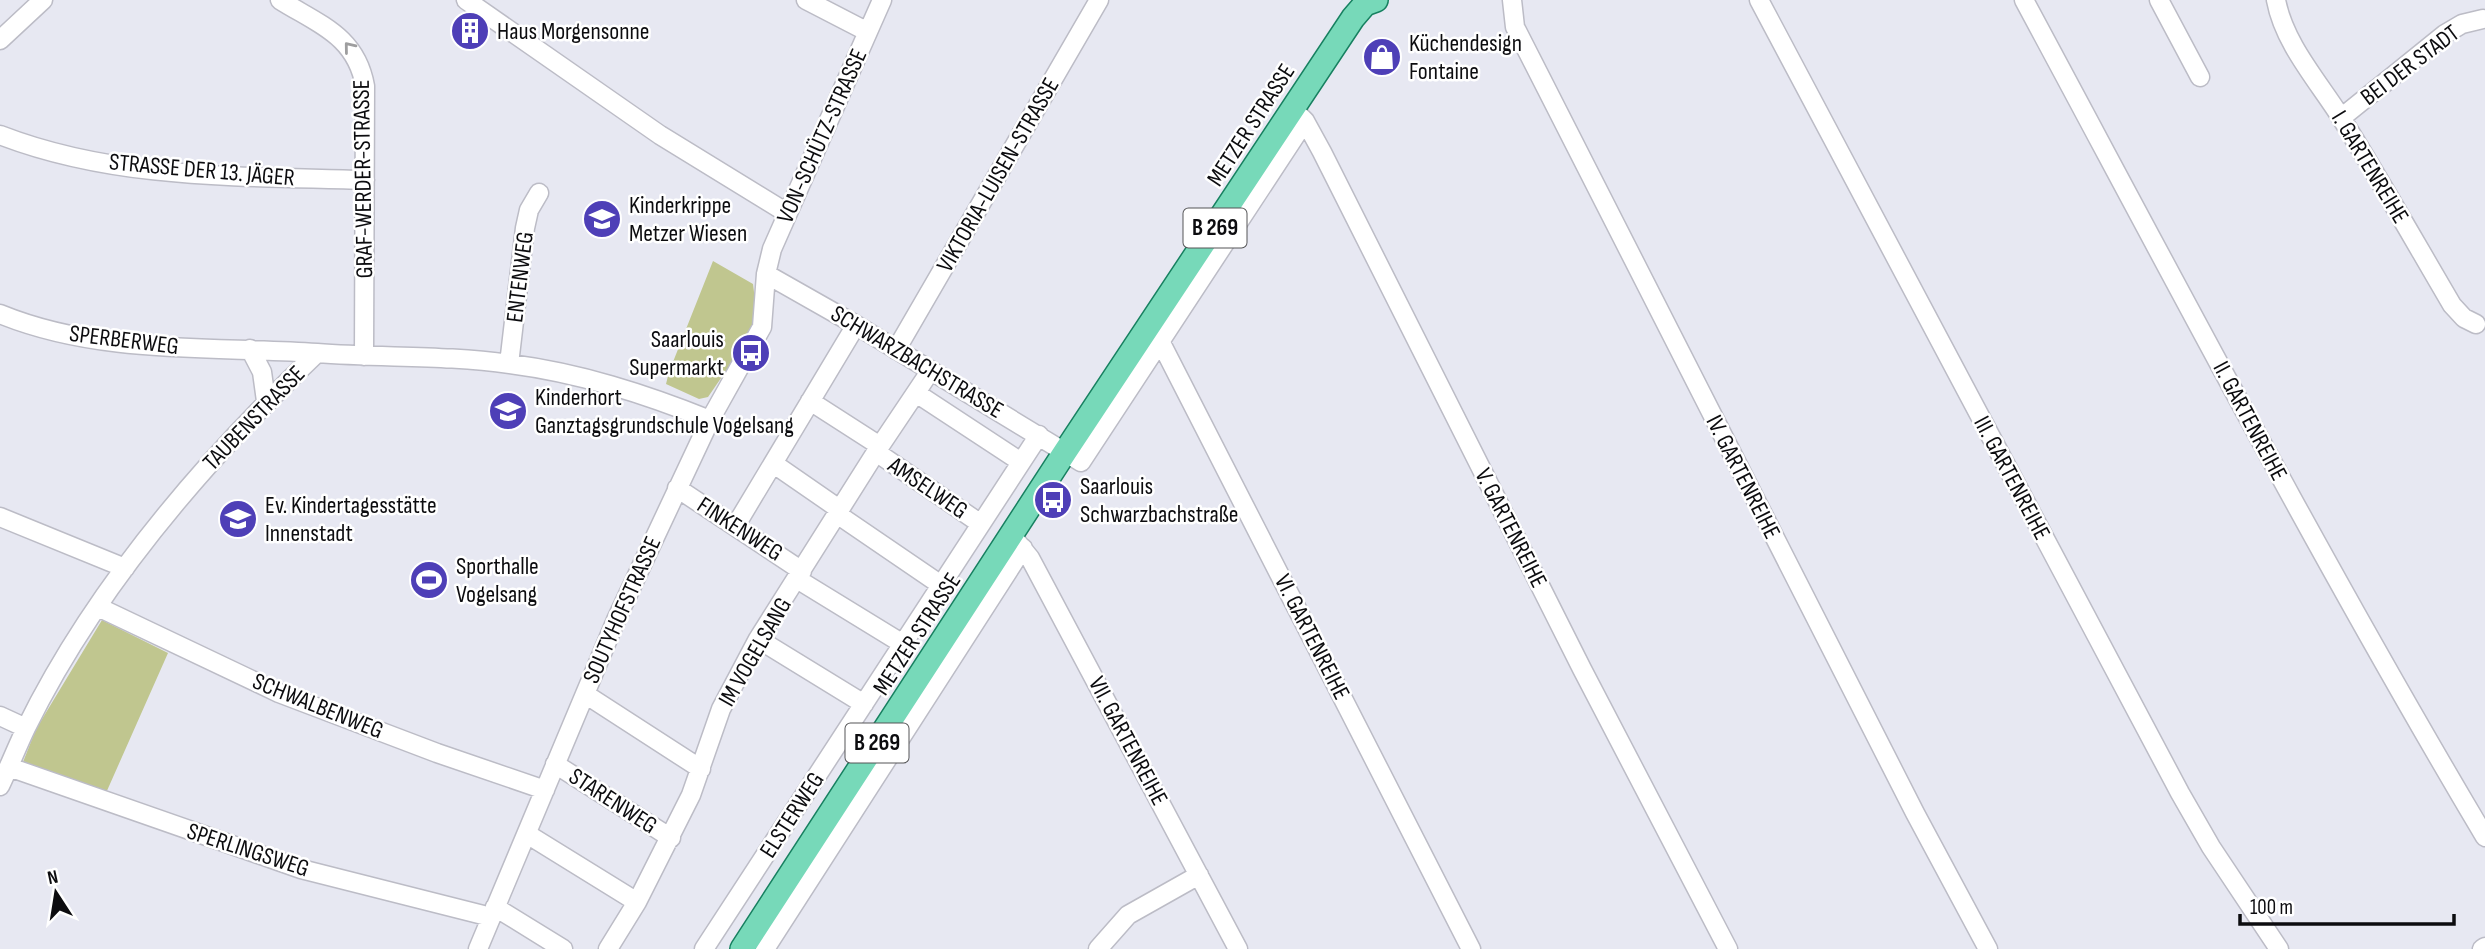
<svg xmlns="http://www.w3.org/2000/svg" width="2485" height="949" font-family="'Sofia Sans Condensed',sans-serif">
	<rect width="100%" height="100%" fill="#e7e8f2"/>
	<path fill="#c0c68f" d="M713,261L753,284L757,316L750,336L708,397L699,399L666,384L669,372Z
		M102,620L168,653L106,793L23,762L36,729Z"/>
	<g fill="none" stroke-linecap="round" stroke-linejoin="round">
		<defs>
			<path id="minor" d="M280,0C320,25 356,36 365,86L364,356
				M466,0L660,135L787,213
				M806,0L868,32
				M1512,0L1515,27L1915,813L1988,949
				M1759,0L2180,793L2211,847L2279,949
				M2024,0C2175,281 2322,563 2485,837
				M2159,0L2200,77
				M2276,0C2284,43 2317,80 2340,116C2379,178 2415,242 2452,305L2464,318L2476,324
				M0,40L43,0
				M1293,109L1305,121L1322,152L1582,669L1728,949
				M2341,118L2445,34L2462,24L2483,19
				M0,135C116,180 242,176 365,180
				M766,274L856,325L1081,462L1305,121
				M0,314C100,355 212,346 317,353
				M1157,335L1471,949
				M250,349L262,372L266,401
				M896,350L1099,0
				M509,364L525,228L529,210L539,193
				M916,393L1021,462
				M810,401L880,446
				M876,452L981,524
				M774,464L839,509
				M677,488L802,571
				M837,514L941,585
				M0,517L125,568
				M736,525L856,325
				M1017,542L1030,558L1238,949
				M797,579L903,644
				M98,607L279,693L437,753L545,790
				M758,639L864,704
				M585,694L701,769
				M0,716L26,728
				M555,764L671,838
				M9,767L301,869L491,917
				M0,786C9,767 17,747 26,728C95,587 204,461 317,353C381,358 446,355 510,364C580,373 645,394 710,420
				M527,834L637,902
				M495,907L563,949
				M478,949L616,620L710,420L762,327L766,274L772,249L882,0
				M608,949L637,902L691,795L721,709L758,639L876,452L931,370
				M704,949L1039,435
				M765,949L1023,548
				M1098,949L1128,915L1199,875
				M2482,949L2485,947"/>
			<path id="major" d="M742,949L1065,452L1353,18L1365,4L1376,0"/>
		</defs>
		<use href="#minor" stroke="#bcbcc6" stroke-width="21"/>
		<use href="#major" stroke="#178060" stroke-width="26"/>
		<use href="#minor" stroke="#fff" stroke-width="18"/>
		<use href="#major" stroke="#77d9b9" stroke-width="23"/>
	</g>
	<defs><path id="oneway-chevron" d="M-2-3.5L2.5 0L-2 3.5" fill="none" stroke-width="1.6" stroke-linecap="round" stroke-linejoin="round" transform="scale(1.75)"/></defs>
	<use stroke="#9e9e9f" href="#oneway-chevron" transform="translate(349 47) rotate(-129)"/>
	<defs>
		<symbol id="building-disc" viewBox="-11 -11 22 22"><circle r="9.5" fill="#4e3fb7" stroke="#fff"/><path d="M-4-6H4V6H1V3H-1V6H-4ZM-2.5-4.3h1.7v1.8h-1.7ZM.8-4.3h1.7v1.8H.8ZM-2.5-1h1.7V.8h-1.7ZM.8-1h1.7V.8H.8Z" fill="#fff"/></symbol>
		<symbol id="shop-disc" viewBox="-11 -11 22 22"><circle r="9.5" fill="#4e3fb7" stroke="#fff"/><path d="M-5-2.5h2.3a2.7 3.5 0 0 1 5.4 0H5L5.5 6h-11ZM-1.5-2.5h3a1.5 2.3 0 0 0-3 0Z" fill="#fff"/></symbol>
		<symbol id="school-disc" viewBox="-11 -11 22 22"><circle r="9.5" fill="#4e3fb7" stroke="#fff"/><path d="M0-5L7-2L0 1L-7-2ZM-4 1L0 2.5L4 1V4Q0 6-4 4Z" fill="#fff"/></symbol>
		<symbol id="bus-disc" viewBox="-11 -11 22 22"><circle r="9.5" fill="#4e3fb7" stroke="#fff"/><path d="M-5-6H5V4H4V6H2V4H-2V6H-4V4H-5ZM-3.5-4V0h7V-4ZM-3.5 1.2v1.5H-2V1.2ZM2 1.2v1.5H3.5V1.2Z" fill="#fff"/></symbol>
		<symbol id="stadium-disc" viewBox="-11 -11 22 22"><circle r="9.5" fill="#4e3fb7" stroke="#fff"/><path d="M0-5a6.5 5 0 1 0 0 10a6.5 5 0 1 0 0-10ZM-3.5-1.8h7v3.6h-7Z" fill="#fff"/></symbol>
	</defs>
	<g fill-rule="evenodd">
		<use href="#building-disc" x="448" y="9" width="44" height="44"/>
		<use href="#shop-disc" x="1360" y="35" width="44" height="44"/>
		<use href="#school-disc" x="580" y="197" width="44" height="44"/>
		<use href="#bus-disc" x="729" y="331" width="44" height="44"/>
		<use href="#school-disc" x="486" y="389" width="44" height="44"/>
		<use href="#bus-disc" x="1031" y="478" width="44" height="44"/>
		<use href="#school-disc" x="216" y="497" width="44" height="44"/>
		<use href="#stadium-disc" x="407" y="558" width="44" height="44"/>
	</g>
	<g text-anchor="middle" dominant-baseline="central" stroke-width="5" stroke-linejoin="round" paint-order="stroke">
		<g fill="#fff" stroke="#555557" stroke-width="2">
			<rect x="1183.5" y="208.5" width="63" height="39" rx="5"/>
			<rect x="845.5" y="723.5" width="63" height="39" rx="5"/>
		</g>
		<g font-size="23" font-weight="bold" fill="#0c0c0f">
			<text x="1215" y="228">B 269</text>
			<text x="877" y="743">B 269</text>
		</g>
		<g font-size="24" fill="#0c0c0f" stroke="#fff" text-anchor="start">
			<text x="497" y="31">Haus Morgensonne</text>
			<text x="1409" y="43">Küchendesign<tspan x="1409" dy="28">Fontaine</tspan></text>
			<text x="629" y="205">Kinderkrippe<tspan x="629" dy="28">Metzer Wiesen</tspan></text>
			<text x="724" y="339" text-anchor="end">Saarlouis<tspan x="724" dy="28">Supermarkt</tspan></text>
			<text x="535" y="397">Kinderhort<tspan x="535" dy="28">Ganztagsgrundschule Vogelsang</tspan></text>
			<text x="1080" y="486">Saarlouis<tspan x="1080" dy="28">Schwarzbachstraße</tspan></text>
			<text x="265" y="505">Ev. Kindertagesstätte<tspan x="265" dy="28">Innenstadt</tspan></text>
			<text x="456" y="566">Sporthalle<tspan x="456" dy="28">Vogelsang</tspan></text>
		</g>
		<g font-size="24" fill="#0c0c0f" stroke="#fff">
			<text transform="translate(2410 65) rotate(-37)">BEI DER STADT</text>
			<text transform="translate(1251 125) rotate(-57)">METZER STRASSE</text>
			<text transform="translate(822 136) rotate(-66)">VON-SCHÜTZ-STRASSE</text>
			<text transform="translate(2370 167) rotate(59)">I. GARTENREIHE</text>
			<text transform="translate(202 170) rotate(5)">STRASSE DER 13. JÄGER</text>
			<text transform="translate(998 175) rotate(-60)">VIKTORIA-LUISEN-STRASSE</text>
			<text transform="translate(363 179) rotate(-91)">GRAF-WERDER-STRASSE</text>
			<text transform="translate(520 277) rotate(-83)">ENTENWEG</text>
			<text transform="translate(124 340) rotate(7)">SPERBERWEG</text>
			<text transform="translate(917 362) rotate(31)">SCHWARZBACHSTRASSE</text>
			<text transform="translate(254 418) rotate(-46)">TAUBENSTRASSE</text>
			<text transform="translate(2250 421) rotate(62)">II. GARTENREIHE</text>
			<text transform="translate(1743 477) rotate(63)">IV. GARTENREIHE</text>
			<text transform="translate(2012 478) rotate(62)">III. GARTENREIHE</text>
			<text transform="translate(928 488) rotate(34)">AMSELWEG</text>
			<text transform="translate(1511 528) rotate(63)">V. GARTENREIHE</text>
			<text transform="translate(740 529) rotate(33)">FINKENWEG</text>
			<text transform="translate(622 610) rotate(-66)">SOUTYHOFSTRASSE</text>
			<text transform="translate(917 634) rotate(-57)">METZER STRASSE</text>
			<text transform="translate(1312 637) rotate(63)">VI. GARTENREIHE</text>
			<text transform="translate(755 652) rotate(-60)">IM VOGELSANG</text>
			<text transform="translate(318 706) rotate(22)">SCHWALBENWEG</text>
			<text transform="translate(1128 741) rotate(62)">VII. GARTENREIHE</text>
			<text transform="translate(613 801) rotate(33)">STARENWEG</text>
			<text transform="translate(792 815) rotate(-57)">ELSTERWEG</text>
			<text transform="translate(248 850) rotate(18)">SPERLINGSWEG</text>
		</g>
	</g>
	<g transform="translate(56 893) rotate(348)" stroke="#ffffff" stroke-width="5" paint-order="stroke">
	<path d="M0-5L12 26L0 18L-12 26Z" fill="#0c0c0f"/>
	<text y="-10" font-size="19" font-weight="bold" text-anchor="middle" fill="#0c0c0f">N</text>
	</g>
	<path d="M2240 914v10h214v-10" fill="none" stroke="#0c0c0f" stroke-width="3.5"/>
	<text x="2250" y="914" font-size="21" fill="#0c0c0f" stroke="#ffffff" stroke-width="5" paint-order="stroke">100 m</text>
</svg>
